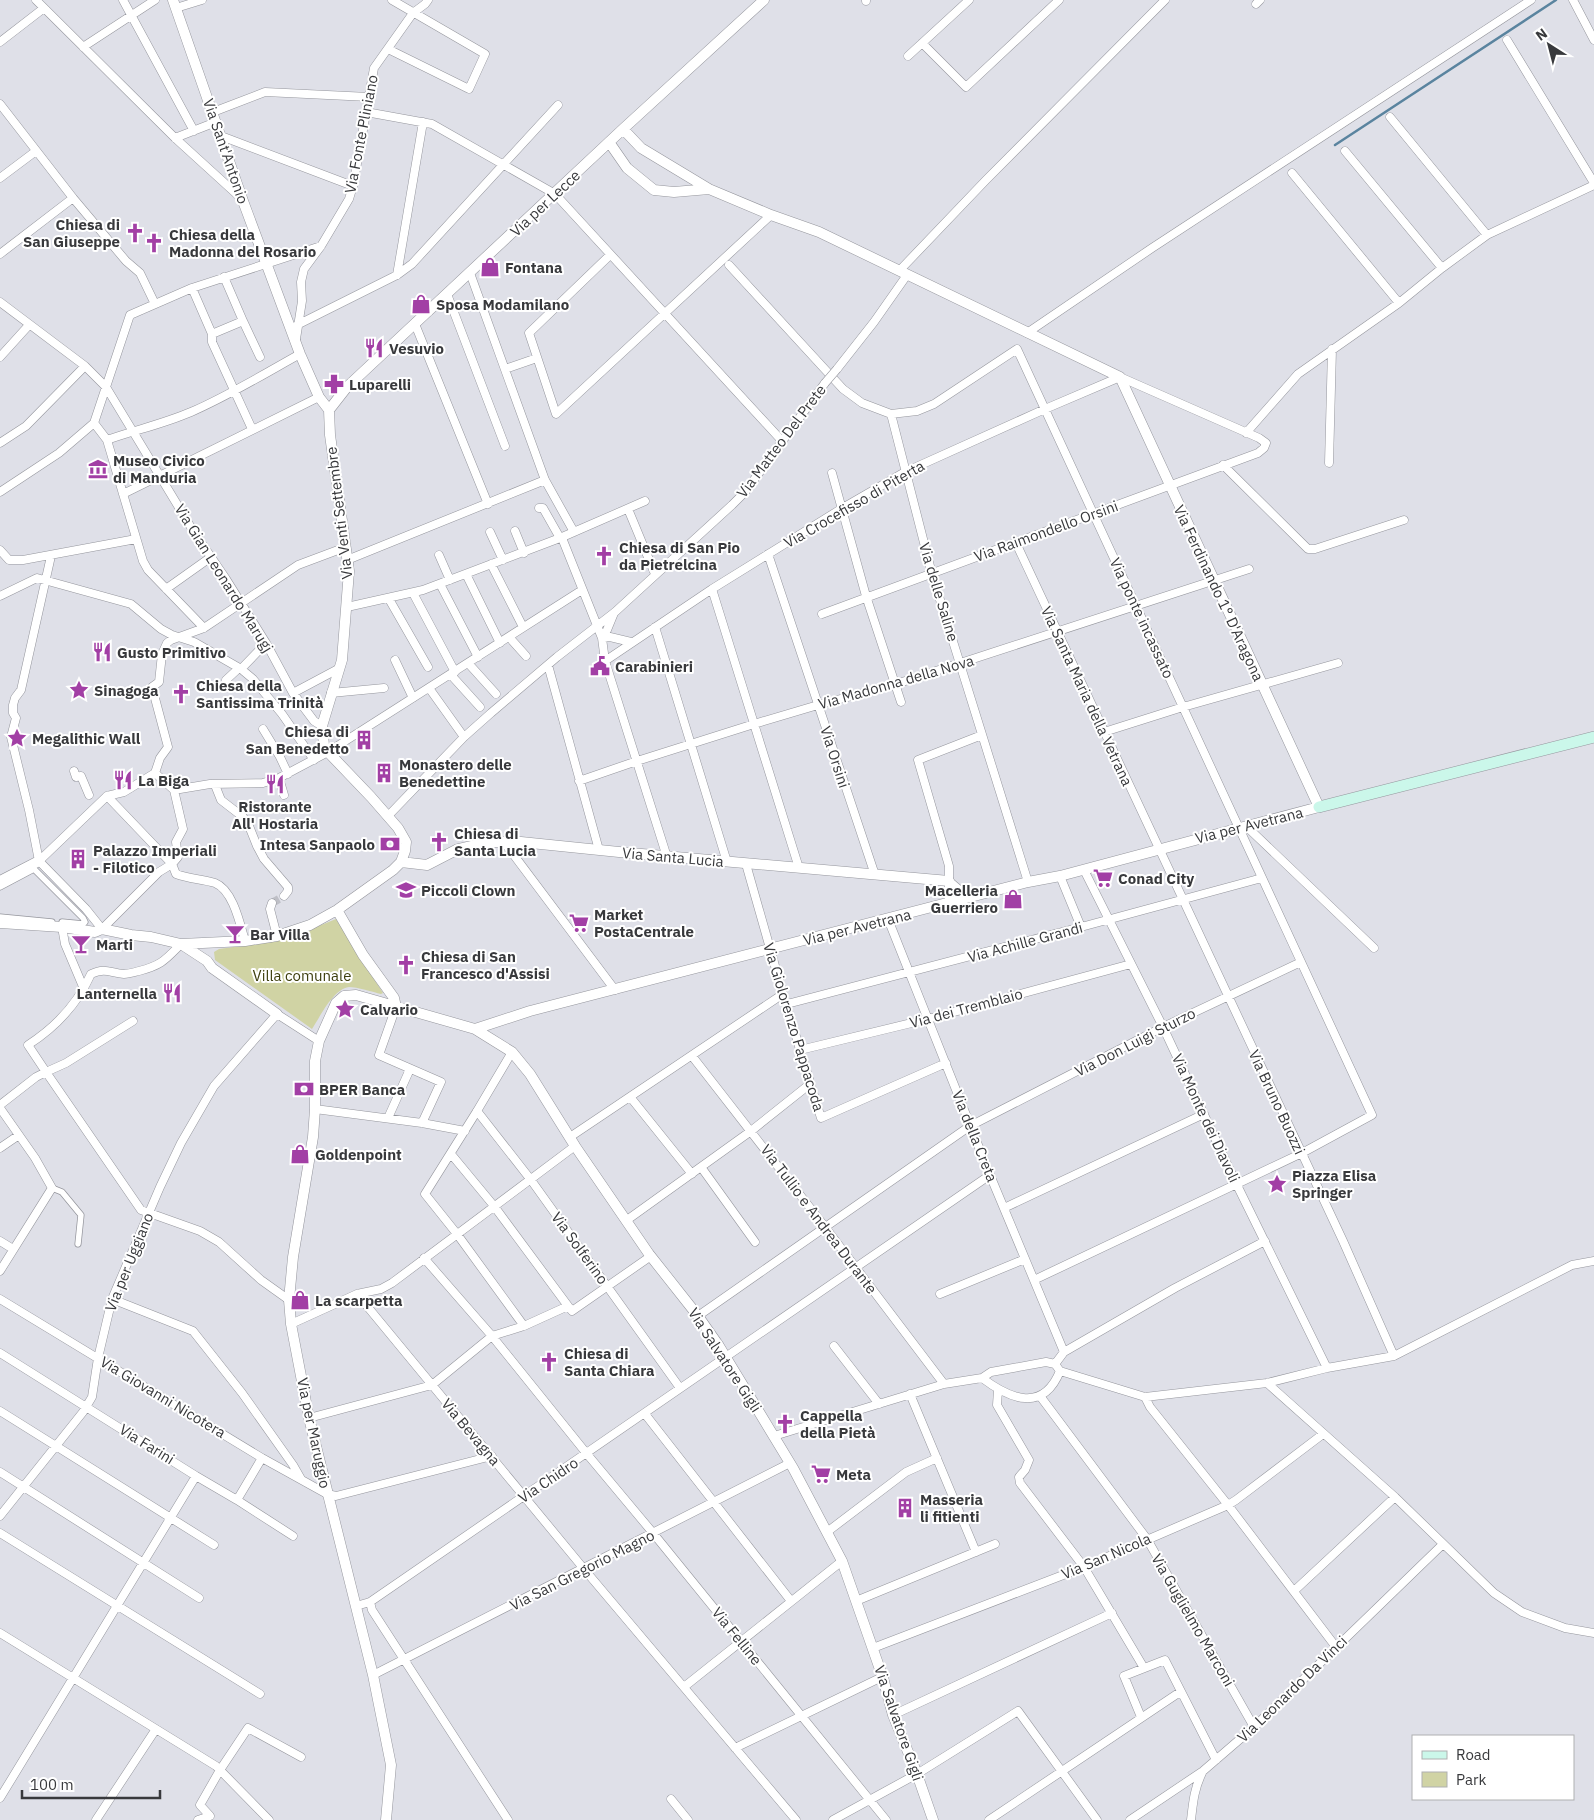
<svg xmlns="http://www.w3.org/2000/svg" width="1594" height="1820" font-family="'IBM Plex Sans',sans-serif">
	<rect width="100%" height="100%" fill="#dfe0e8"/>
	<path fill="#d0d3a4" d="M336,919L383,993L381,994C373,992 357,987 349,987C333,989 320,1017 312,1029L215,960L214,952L219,949L270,942L299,934Z"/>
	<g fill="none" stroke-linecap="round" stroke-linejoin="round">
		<path stroke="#5a849f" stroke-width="2.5" d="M1335,145L1556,0"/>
		<path stroke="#bebfc6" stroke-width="8" stroke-dasharray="8 4" stroke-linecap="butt" d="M272,903L284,896"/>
		<defs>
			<path id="pedestrian" d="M0,887L34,869L83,918L85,922L83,924L62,922
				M0,917L52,922
				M52,1188L62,1192L81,1215L78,1244"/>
			<path id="minor" d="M36,0L175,138L242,199
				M123,0L194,131
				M1573,0L1594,40
				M866,1V0
				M1256,4L1260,0
				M176,8L202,0
				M1507,40L1594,183
				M0,42L44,8
				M922,43L966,87L1059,0
				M83,47L155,0
				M388,49L469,89L485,54L392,0
				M908,56L969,0
				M0,104L73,198L126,261L140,273L155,304
				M213,112L265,92L369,97
				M366,112L432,124L555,194L783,442
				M1390,117L1487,235
				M221,136L353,186
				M175,138L216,122
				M1345,151L1442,268
				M1292,173L1399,303
				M0,178L36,151
				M0,254L73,198
				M610,255L529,333L556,414L771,215
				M729,265L843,389L862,403L891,414L917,411L934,404L1017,349L1372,1115L1302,1153L1034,1280
				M900,270L986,180L1165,0
				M470,273L545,480L574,532
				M397,275L423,122
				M192,288L212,334V342L252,429
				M447,294L505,446
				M0,302L85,366L106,387L192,529L226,579L266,643L293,693L314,721L322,726
				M243,321L260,357
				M415,324L488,504
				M297,325L397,275L412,264L558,105
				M1027,333L1152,248L1531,0
				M212,334L243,321L224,277
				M296,339L302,301L301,282L304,269L321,246L349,199L353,186L374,68L413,13L425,4L428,0
				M0,357L29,325
				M505,369L537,358
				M837,369L874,322L907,275
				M891,414L932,574L1028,882
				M94,423L130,315L192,288L321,246
				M94,423L107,440L143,561L148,570L204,628
				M1246,433L1298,374L1399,303L1442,268L1487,235L1594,185
				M107,440C135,430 163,424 191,412C228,396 264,374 300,354
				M0,443L26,426L85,366
				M1329,463L1332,349
				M1223,465L1308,549H1315L1404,520
				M832,473L866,596L901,702
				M0,492L59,453L94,423
				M123,494L319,397
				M539,508H543L560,538
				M628,509L655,574
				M515,531L524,553
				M490,532L503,560
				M562,538L602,638L605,661L667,857
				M1016,543L1343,1241L1394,1356
				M0,550L9,560H23L136,539
				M768,554L875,875
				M439,555L450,580
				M347,560L545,480
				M491,564L522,625
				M466,574L500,643
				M440,584L478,657
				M166,589L211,557
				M712,589L799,868
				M413,593L455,672
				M0,596L37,578L131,604L161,629L172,635L194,642L241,669L253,679L282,714L314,760
				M389,599L428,667
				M347,607L423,590L560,538L645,501
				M655,627L727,862
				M509,637L526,656
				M602,638L610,637L631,642
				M602,638L607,630L614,613
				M395,660L413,698
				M605,661L712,589L841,509L905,472L1045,409L1120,377L1259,438L1266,443L1264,448L1258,453L822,614
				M468,663L496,694
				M548,665L599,850
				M241,669L266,643
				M451,675L480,707
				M226,680L239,668
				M429,688L464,737
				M293,693L338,669
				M331,693L384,688
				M263,729L280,757L288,774
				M1104,732L1183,707L1338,663
				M74,771L76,777L81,776L89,795
				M279,778L284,795
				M579,781L637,761L754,724L818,705L896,684L1249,569
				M215,785L221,800L243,817L249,826L257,846L264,859L288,887V891L284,896
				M174,790L210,784L263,783L279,778L328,752L582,590
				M174,790L155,773L160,758L168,747L152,687L159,682L162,654L167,643L171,640L204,628L298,565L346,547
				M107,796L172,864L176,874C189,879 202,879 215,883C233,890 240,924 245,941
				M107,796L124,792L155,773
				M388,816L464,737L491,713L557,657L615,612L732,505L745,492L825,383
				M1246,826L1374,948
				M504,842L615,990
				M39,861L29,810L11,737L16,718L13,713V705L15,698L21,690L51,556
				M39,861L86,909L102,929L159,872L172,864L178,857L176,842L183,829L174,790
				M39,861L107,796
				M746,864L783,994L821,1118L946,1063
				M1084,870L1163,1027L1236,1183L1327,1368
				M1060,876L1081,927
				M949,881V866L918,760L982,735
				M272,903L270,909L277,936
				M949,903V881L969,898
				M888,919L990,1175L1064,1352
				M62,927L65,944L84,989
				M787,1004L1081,927L1262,878
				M396,1007L379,1055L441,1082L422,1123
				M133,1021L66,1063L46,1072L141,1210L200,1231L219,1242L261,1280L289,1300
				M800,1050L928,1019L1131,964
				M692,1056L825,1227L944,1384
				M631,1098L692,1174
				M0,1105L36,1077L46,1072L28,1045C56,1027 77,1005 91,974C106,967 110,973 124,974C129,974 135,972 139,971C162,965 165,960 181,944
				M0,1108L35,1158L52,1188L0,1271
				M315,1109L422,1123L465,1131
				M477,1111L531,1180L680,1388
				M388,1118L410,1069
				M570,1137L783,994
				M0,1148L19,1135
				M451,1154L494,1206L568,1306
				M701,1167L755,1242
				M1004,1208L1204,1114
				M627,1220L751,1131L810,1084
				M0,1241L13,1249
				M424,1258L492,1336L524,1326L457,1234L425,1194L477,1111L512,1052
				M357,1294L584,1569L796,1820
				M940,1294L1025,1259
				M0,1299L262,1458L327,1494L336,1496L492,1456
				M112,1299L193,1331L242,1393L293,1465L301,1479
				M698,1316L970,1126L1163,1027L1301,962
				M291,1324L357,1294L381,1289L392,1283L575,1146
				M524,1326L568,1306L572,1311L651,1256
				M834,1346L879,1404
				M0,1353L196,1476L237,1500L293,1536
				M1055,1364L1064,1352L1175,1288L1265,1241
				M1060,1371C1043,1413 1010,1399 982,1378L991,1372L1046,1362L1055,1364L1060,1371L1145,1397L1267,1383L1327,1368L1394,1356L1572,1265L1594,1261
				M1267,1383L1395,1497L1494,1593L1522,1612L1565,1628L1594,1633
				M998,1390L997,1405L1029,1460L1025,1470L1019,1477L1020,1483L1084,1567L1144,1668
				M910,1394L976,1552
				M1040,1396L1147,1539L1254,1727
				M1145,1397L1150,1407L1228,1505L1336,1647
				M0,1411L214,1545
				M645,1414L791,1601
				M309,1418L432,1385L492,1336L587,1454L653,1533L886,1820
				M774,1436L944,1384L982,1378
				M0,1472L199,1598
				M237,1500L262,1458
				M0,1516L83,1412L92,1397L98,1358L112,1299L160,1187L181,1143L214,1086L277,1014L319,1041
				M827,1532L906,1472L937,1458
				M0,1533L260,1694
				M1294,1591L1395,1497
				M856,1601L995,1544
				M370,1602L372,1610L508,1820
				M356,1606L370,1602L990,1175
				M0,1633L216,1766L269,1820
				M873,1648L1084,1567L1228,1505L1236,1500L1323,1434
				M373,1675L790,1463
				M684,1687L842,1561
				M893,1715L1112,1613
				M1141,1717L1124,1676L1165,1660L1216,1760
				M735,1748L882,1677
				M0,1798L196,1476
				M671,1799L688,1820
				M96,1820L156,1729
				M198,1820L210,1816L200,1805L220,1770L248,1728L301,1757
				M833,1820L917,1774L1018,1711L1097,1820
				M989,1820L1180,1692
				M1130,1820L1203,1771L1254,1727L1443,1544
				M1191,1820C1193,1803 1194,1789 1202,1773"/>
			<path id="tertiary" d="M173,0L243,201L300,354L319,397L329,410
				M609,142L627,168L654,190L674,192L709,189
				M329,410L347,387L623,129L764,0
				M401,862L427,865L458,849L488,842H521L619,852L949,881
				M0,881L39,861
				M337,910L363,955L394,998L396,1007
				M0,923L62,927L95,932L102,929L131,935L151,937L181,944L245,941L277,936L310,925L337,910L393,870L401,862L405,851L406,842L398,828L371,797L328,752L324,745L322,726L342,660L349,571L330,435L329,410
				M181,944L207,961L212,968L277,1014
				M475,1029L530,1011L1028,882L1060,876L1319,807L1120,377L819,232L771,215L709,189L641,148L623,129
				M386,1820L391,1765L373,1675L309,1418L291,1324L289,1300L293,1257L313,1137L315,1109V1061L319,1041L336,1003L344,996L356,995L475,1029L512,1052L530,1074L575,1146L649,1254L698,1316L719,1346L793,1468L842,1561L883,1678L893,1715L917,1774L933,1820"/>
			<path id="secondary" d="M1319,807L1594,737"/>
		</defs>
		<use href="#pedestrian" stroke="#95969d" stroke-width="7"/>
		<use href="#minor" stroke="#95969d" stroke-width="9"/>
		<use href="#tertiary" stroke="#95969d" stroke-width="11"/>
		<use href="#secondary" stroke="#95969d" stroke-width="12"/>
		<use href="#pedestrian" stroke="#fff" stroke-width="5.5"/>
		<use href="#minor" stroke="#fff" stroke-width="8"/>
		<use href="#tertiary" stroke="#fff" stroke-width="10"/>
		<use href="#secondary" stroke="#cbf7ea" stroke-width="11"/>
		<defs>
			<path id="minor-bridge" d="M825,383L837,369"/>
		</defs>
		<use href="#minor-bridge" stroke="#95969d" stroke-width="9" stroke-linecap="butt"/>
		<use href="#minor-bridge" stroke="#fff" stroke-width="8"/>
	</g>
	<defs>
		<symbol id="church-bare" viewBox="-9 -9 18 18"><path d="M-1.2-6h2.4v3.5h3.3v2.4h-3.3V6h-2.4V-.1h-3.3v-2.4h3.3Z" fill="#a23fa5" stroke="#fff" stroke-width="2.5" paint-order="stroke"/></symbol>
		<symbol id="shop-bare" viewBox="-9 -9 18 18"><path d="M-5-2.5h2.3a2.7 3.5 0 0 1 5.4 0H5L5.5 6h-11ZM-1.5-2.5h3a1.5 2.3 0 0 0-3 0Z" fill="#a23fa5" stroke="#fff" stroke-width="2.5" paint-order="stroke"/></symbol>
		<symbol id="restaurant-bare" viewBox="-9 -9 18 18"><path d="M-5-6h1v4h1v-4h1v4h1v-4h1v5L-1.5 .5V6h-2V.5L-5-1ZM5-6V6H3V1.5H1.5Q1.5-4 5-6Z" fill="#a23fa5" stroke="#fff" stroke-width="2.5" paint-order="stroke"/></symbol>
		<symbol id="pharmacy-bare" viewBox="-9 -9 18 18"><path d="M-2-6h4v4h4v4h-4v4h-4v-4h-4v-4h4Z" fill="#a23fa5" stroke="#fff" stroke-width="2.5" paint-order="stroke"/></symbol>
		<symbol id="museum-bare" viewBox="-9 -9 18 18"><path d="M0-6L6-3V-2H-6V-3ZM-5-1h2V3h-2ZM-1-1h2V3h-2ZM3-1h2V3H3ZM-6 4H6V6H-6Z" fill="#a23fa5" stroke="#fff" stroke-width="2.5" paint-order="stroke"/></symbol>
		<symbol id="civic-bare" viewBox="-9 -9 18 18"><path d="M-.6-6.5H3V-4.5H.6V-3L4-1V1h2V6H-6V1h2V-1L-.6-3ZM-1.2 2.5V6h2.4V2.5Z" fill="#a23fa5" stroke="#fff" stroke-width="2.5" paint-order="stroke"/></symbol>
		<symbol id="sight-bare" viewBox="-9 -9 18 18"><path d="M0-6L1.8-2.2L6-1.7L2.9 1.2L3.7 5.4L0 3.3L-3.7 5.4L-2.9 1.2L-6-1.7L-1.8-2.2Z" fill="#a23fa5" stroke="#fff" stroke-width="2.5" paint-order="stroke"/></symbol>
		<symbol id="building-bare" viewBox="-9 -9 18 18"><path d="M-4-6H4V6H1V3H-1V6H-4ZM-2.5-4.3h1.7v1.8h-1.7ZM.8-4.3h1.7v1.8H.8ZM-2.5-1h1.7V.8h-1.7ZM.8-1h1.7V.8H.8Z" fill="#a23fa5" stroke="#fff" stroke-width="2.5" paint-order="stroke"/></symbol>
		<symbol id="bank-bare" viewBox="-9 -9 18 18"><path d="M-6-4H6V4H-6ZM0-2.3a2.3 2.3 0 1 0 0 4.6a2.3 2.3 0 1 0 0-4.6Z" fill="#a23fa5" stroke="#fff" stroke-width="2.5" paint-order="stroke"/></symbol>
		<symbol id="supermarket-bare" viewBox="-9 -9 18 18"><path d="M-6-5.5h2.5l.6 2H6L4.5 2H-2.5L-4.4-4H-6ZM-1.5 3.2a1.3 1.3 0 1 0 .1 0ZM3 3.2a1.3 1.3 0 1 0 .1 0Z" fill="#a23fa5" stroke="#fff" stroke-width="2.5" paint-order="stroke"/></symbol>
		<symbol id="school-bare" viewBox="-9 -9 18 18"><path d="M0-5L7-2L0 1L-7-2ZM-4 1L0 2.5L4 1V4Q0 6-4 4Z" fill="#a23fa5" stroke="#fff" stroke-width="2.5" paint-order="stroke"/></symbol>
		<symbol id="bar-bare" viewBox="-9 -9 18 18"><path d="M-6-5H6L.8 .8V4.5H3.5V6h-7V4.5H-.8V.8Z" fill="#a23fa5" stroke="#fff" stroke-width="2.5" paint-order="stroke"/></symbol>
	</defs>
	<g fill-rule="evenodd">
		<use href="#church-bare" x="121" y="219" width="28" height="28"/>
		<use href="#church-bare" x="140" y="229" width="28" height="28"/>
		<use href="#shop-bare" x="476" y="253" width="28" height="28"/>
		<use href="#shop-bare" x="407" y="290" width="28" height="28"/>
		<use href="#restaurant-bare" x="360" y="334" width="28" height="28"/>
		<use href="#pharmacy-bare" x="320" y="370" width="28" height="28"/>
		<use href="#museum-bare" x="84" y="455" width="28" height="28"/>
		<use href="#church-bare" x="590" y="542" width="28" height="28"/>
		<use href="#restaurant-bare" x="88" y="638" width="28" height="28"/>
		<use href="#civic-bare" x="586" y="652" width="28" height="28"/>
		<use href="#sight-bare" x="65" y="676" width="28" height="28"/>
		<use href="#church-bare" x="167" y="680" width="28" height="28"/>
		<use href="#sight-bare" x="3" y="724" width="28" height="28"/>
		<use href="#building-bare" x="350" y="726" width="28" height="28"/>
		<use href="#building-bare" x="370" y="759" width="28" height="28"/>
		<use href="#restaurant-bare" x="109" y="766" width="28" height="28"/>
		<use href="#restaurant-bare" x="261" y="770" width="28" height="28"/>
		<use href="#church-bare" x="425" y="828" width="28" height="28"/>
		<use href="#bank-bare" x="376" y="830" width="28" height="28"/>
		<use href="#building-bare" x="64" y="845" width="28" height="28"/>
		<use href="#supermarket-bare" x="1089" y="864" width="28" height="28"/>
		<use href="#school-bare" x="392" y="876" width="28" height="28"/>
		<use href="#shop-bare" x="999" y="885" width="28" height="28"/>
		<use href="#supermarket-bare" x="565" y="909" width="28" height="28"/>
		<use href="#bar-bare" x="221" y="920" width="28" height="28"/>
		<use href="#bar-bare" x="67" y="930" width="28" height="28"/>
		<use href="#church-bare" x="392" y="951" width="28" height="28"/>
		<use href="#restaurant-bare" x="158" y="979" width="28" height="28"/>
		<use href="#sight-bare" x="331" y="995" width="28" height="28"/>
		<use href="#bank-bare" x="290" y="1075" width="28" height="28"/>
		<use href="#shop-bare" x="286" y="1140" width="28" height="28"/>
		<use href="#sight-bare" x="1263" y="1170" width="28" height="28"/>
		<use href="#shop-bare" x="286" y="1286" width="28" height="28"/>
		<use href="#church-bare" x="535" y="1348" width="28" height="28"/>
		<use href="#church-bare" x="771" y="1410" width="28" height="28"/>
		<use href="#supermarket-bare" x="807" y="1460" width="28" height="28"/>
		<use href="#building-bare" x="891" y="1494" width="28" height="28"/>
	</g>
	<g text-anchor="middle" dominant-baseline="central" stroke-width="4" stroke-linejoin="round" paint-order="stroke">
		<g font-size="15" fill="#38393c" stroke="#fff">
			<text transform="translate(361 134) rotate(-79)">Via Fonte Pliniano</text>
			<text transform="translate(226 151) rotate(71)">Via Sant'Antonio</text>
			<text transform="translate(545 203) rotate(-43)">Via per Lecce</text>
			<text transform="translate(781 441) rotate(-53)">Via Matteo Del Prete</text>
			<text transform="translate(854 504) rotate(-30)">Via Crocefisso di Piterta</text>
			<text transform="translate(339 513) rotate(-97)">Via Venti Settembre</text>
			<text transform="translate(1046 531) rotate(-20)">Via Raimondello Orsini</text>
			<text transform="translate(224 578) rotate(58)">Via Gian Leonardo Marugj</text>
			<text transform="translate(939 592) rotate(73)">Via delle Saline</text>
			<text transform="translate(1219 593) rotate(65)">Via Ferdinando 1° D'Aragona</text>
			<text transform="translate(1142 618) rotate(65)">Via ponte incassato</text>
			<text transform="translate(896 682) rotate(-16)">Via Madonna della Nova</text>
			<text transform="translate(1087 696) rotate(65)">Via Santa Maria della Vetrana</text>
			<text transform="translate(835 757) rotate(72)">Via Orsini</text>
			<text transform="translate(1249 825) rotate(-14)">Via per Avetrana</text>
			<text transform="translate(673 857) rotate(5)">Via Santa Lucia</text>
			<text transform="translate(857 927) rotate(-14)">Via per Avetrana</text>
			<text transform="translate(1025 942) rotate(-15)">Via Achille Grandi</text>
			<text transform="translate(966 1008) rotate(-15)">Via dei Tremblaio</text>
			<text transform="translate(794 1027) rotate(73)">Via Giolorenzo Pappacoda</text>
			<text transform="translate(1135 1042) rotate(-27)">Via Don Luigi Sturzo</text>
			<text transform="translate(1277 1102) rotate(65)">Via Bruno Buozzi</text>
			<text transform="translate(1206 1118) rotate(65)">Via Monte dei Diavoli</text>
			<text transform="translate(975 1136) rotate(68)">Via della Creta</text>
			<text transform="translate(819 1219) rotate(53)">Via Tullio e Andrea Durante</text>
			<text transform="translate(580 1248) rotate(54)">Via Solferino</text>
			<text transform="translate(129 1262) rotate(-68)">Via per Uggiano</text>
			<text transform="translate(725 1360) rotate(57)">Via Salvatore Gigli</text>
			<text transform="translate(163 1397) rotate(31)">Via Giovanni Nicotera</text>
			<text transform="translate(471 1432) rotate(50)">Via Bevagna</text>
			<text transform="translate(314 1433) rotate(78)">Via per Maruggio</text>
			<text transform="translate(147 1444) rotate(32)">Via Farini</text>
			<text transform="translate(548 1480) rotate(-34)">Via Chidro</text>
			<text transform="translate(1106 1556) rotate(-23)">Via San Nicola</text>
			<text transform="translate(582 1570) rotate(-27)">Via San Gregorio Magno</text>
			<text transform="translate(1193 1620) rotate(60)">Via Guglielmo Marconi</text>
			<text transform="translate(737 1636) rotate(51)">Via Felline</text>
			<text transform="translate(1292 1689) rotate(-44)">Via Leonardo Da Vinci</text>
			<text transform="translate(899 1723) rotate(71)">Via Salvatore Gigli</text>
		</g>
		<g font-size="15" font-weight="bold" fill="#38393c" stroke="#fff" text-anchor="start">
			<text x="120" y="224" text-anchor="end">Chiesa di<tspan x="120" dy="17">San Giuseppe</tspan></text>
			<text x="169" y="234">Chiesa della<tspan x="169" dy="17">Madonna del Rosario</tspan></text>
			<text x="505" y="267">Fontana</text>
			<text x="436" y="304">Sposa Modamilano</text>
			<text x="389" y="348">Vesuvio</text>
			<text x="349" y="384">Luparelli</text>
			<text x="113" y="460">Museo Civico<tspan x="113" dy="17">di Manduria</tspan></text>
			<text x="619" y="547">Chiesa di San Pio<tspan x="619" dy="17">da Pietrelcina</tspan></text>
			<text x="117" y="652">Gusto Primitivo</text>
			<text x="615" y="666">Carabinieri</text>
			<text x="196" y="685">Chiesa della<tspan x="196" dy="17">Santissima Trinità</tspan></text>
			<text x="94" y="690">Sinagoga</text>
			<text x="349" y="731" text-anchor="end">Chiesa di<tspan x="349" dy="17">San Benedetto</tspan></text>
			<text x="32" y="738">Megalithic Wall</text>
			<text x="399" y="764">Monastero delle<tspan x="399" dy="17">Benedettine</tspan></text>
			<text x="138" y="780">La Biga</text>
			<text x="275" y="806" text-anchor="middle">Ristorante<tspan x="275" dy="17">All' Hostaria</tspan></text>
			<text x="454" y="833">Chiesa di<tspan x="454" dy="17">Santa Lucia</tspan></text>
			<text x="375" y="844" text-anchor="end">Intesa Sanpaolo</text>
			<text x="93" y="850">Palazzo Imperiali<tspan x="93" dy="17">- Filotico</tspan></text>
			<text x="1118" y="878">Conad City</text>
			<text x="421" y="890">Piccoli Clown</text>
			<text x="998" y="890" text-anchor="end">Macelleria<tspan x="998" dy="17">Guerriero</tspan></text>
			<text x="594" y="914">Market<tspan x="594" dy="17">PostaCentrale</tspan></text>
			<text x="250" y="934">Bar Villa</text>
			<text x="96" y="944">Marti</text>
			<text x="421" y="956">Chiesa di San<tspan x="421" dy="17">Francesco d'Assisi</tspan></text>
			<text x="157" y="993" text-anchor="end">Lanternella</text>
			<text x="360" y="1009">Calvario</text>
			<text x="319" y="1089">BPER Banca</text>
			<text x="315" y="1154">Goldenpoint</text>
			<text x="1292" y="1175">Piazza Elisa<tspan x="1292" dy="17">Springer</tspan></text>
			<text x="315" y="1300">La scarpetta</text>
			<text x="564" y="1353">Chiesa di<tspan x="564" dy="17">Santa Chiara</tspan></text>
			<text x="800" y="1415">Cappella<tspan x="800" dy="17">della Pietà</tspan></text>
			<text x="836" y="1474">Meta</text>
			<text x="920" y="1499">Masseria<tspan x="920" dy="17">li fitienti</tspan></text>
		</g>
		<g font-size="15" fill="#3e3f0f" stroke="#fff">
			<text x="302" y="975">Villa comunale</text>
		</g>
	</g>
	<rect x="1412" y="1735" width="162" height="65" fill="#ffffff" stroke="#afb0b1"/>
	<rect x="1422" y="1751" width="25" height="8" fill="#cbf7ea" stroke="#afb0b1"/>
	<text x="1456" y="1760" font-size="15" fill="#38393c">Road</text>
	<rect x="1422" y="1772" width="25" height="15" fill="#d0d3a4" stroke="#afb0b1"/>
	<text x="1456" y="1785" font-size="15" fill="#38393c">Park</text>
	<g transform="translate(1549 45) rotate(324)" stroke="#ffffff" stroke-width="4" paint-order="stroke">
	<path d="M0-4L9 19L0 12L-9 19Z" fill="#38393c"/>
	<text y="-8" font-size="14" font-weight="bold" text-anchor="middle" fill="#38393c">N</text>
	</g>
	<path d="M22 1790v8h138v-8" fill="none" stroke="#38393c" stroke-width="2.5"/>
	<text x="30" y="1790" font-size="15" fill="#38393c" stroke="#ffffff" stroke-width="4" paint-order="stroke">100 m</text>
</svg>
